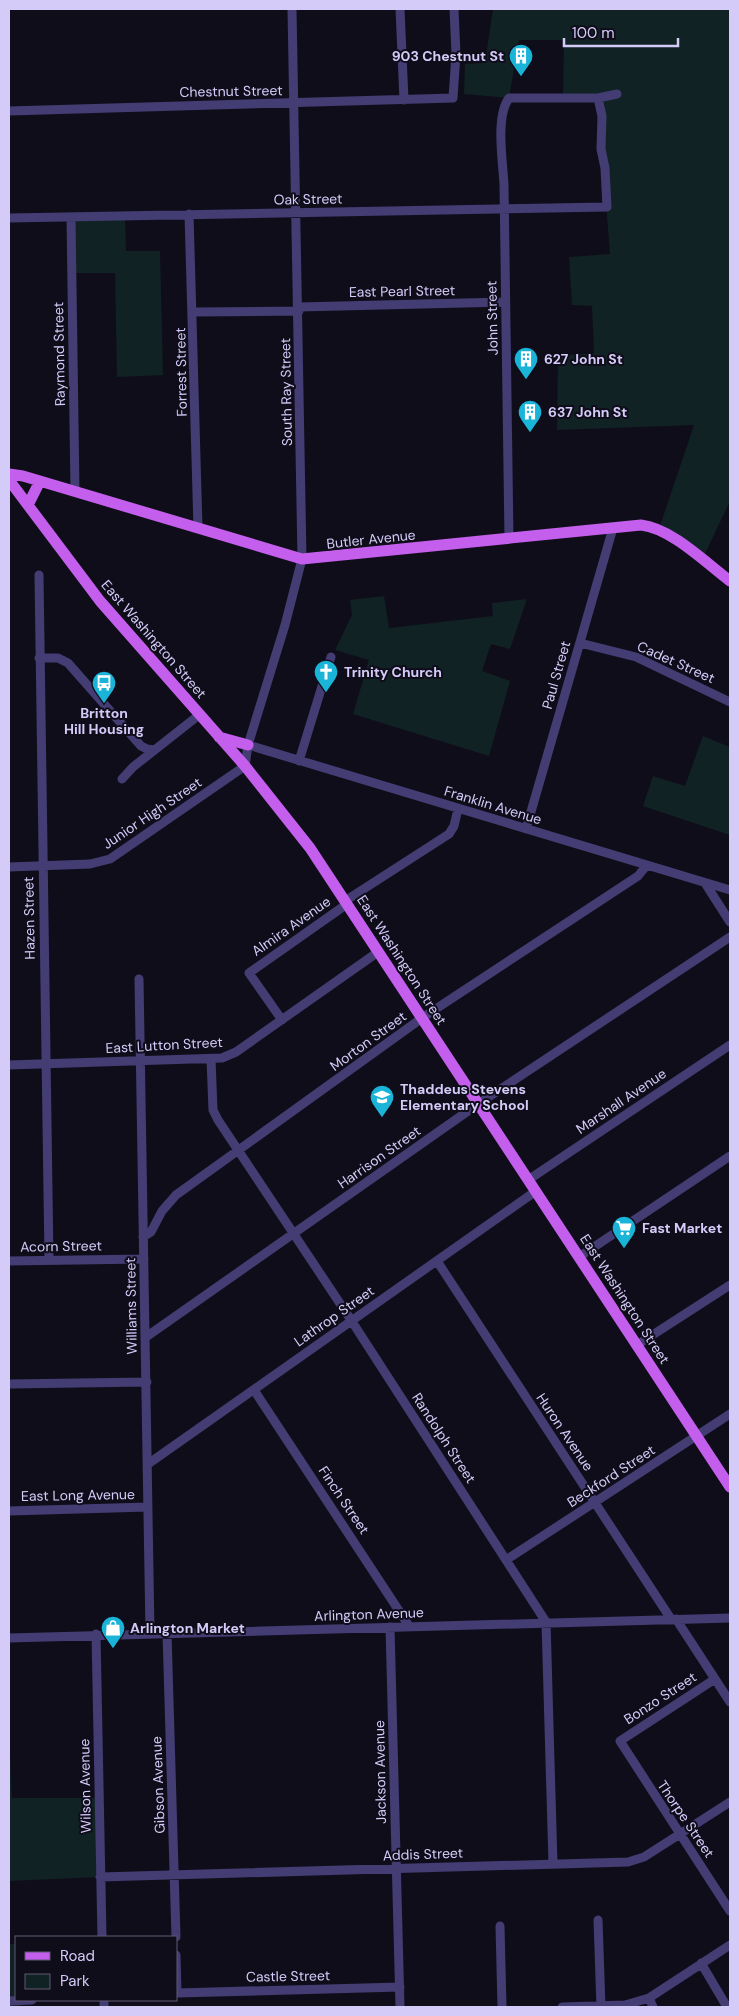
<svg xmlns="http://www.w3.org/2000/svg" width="739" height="2016" font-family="'DM Sans',sans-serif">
	<rect width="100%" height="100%" fill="#100d1a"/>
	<path fill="#102223" d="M493,9H730V501L702,560L659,529L694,425L557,430L558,356L594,353L592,306L572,305L569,257L610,254L598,99L563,97L564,40H519L509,98L464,94L465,64L485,63Z
		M125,216L126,251H160L163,375L117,377L115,273H72L71,217Z
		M384,596L389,628L493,616L492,603L527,599L510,649L491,644L482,671L510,681L489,756L353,714L369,660L335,650L352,615L350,600Z
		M703,736L730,747V835L643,806L653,776L685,786Z
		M9,1731L12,1798H99L100,1877L9,1881Z
		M9,1944H16V2000H20V2007H9Z"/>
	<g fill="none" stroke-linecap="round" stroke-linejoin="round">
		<path stroke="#433d73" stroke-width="9" d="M400,9L404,100
			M9,111L453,98L456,54L454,9
			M189,214L198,528
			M71,217L75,491
			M9,218L607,207L605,168L601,149L602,116L598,98
			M299,307L505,302
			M194,312L299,311
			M509,539L504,185C503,162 495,117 509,98H598L617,94
			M39,575L49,1260
			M580,643L636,657L730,702
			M39,658H58L68,663L141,746L147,749L154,750
			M248,745L730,890
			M299,761L331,657
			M122,779L133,767L199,715
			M526,829L613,528
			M9,867L90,864L110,859L245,766L248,745L285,625L302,559L292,9
			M705,883L730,922
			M345,901L449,834L454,826L458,809
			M139,979L150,1633
			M282,1020L249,973L347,904
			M211,1059L213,1110L218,1120L351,1320L546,1622L553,1864
			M9,1065L222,1058L236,1052L378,952
			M528,1180L730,1045
			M143,1237L151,1232L162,1211L176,1195L422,1018L638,876L647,865
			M579,1257L730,1156
			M9,1261L144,1259
			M437,1261L671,1619
			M146,1337L478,1104L730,937
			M637,1345L730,1285
			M9,1384L147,1382
			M254,1390L409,1626
			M148,1464L536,1191
			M9,1511L148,1507
			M506,1560L730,1414
			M676,1619L730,1702
			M390,1627L400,2007
			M167,1633L176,1937
			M96,1634L102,1937
			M9,1638L730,1618
			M715,1679L620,1741L730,1911
			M100,1877L628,1862L644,1857L730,1802
			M598,1920L601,2007
			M500,1926L502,2007
			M176,1955L177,1993L400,1987
			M701,1963L727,2007
			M649,1998L653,2007
			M104,2000V2007
			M9,2001L32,2000
			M562,2007L625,2005L649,1998L730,1945"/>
		<path stroke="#c35fec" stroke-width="11" d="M9,474L23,476L302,559L641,525C671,528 706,563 730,581
			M9,480L100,601L245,766L310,848L730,1487
			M28,505L40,481
			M219,737L248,745"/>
	</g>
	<defs>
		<symbol id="building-pin" viewBox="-11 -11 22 30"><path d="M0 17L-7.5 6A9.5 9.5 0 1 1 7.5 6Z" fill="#19b4d7" stroke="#100d1a"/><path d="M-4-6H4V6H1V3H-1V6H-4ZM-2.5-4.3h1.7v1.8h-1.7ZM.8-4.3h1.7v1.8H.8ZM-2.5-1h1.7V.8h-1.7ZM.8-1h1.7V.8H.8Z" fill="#fff"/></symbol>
		<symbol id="church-pin" viewBox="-11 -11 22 30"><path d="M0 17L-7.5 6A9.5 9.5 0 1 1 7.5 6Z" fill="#19b4d7" stroke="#100d1a"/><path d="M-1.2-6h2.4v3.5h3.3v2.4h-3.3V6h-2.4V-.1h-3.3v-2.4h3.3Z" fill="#fff"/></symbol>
		<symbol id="bus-pin" viewBox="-11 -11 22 30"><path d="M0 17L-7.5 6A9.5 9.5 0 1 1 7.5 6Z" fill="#19b4d7" stroke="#100d1a"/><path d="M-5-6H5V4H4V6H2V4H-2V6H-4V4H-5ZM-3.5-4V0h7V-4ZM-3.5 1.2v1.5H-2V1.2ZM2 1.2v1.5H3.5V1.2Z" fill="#fff"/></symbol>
		<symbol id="school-pin" viewBox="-11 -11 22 30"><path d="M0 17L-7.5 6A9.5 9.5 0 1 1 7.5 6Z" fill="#19b4d7" stroke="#100d1a"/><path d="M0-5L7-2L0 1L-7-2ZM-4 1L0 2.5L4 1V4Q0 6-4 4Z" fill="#fff"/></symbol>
		<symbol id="supermarket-pin" viewBox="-11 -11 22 30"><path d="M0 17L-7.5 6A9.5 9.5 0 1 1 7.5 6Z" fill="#19b4d7" stroke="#100d1a"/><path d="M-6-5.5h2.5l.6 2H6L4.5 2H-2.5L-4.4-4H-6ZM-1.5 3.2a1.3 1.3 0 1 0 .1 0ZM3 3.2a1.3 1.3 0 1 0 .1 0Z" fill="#fff"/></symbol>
		<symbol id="shop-pin" viewBox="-11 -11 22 30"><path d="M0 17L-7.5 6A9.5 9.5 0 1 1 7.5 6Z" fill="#19b4d7" stroke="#100d1a"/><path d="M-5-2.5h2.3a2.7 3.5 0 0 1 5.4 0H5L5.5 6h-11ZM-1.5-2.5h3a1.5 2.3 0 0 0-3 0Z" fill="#fff"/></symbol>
	</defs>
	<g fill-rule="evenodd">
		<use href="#building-pin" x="507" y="42" width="28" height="38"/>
		<use href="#building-pin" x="512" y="345" width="28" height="38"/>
		<use href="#building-pin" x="516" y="398" width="28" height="38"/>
		<use href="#church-pin" x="312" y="658" width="28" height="38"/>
		<use href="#bus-pin" x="90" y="669" width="28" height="38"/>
		<use href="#school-pin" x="368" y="1083" width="28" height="38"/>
		<use href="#supermarket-pin" x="610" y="1214" width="28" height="38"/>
		<use href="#shop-pin" x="99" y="1614" width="28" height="38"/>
	</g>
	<g text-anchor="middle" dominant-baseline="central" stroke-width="4" stroke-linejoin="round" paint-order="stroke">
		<g font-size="14" font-weight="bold" fill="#d4cbf9" stroke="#100d1a" text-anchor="start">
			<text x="504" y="56" text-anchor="end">903 Chestnut St</text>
			<text x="544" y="359">627 John St</text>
			<text x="548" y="412">637 John St</text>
			<text x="344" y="672">Trinity Church</text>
			<text x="104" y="713" text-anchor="middle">Britton<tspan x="104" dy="16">Hill Housing</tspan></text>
			<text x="400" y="1089">Thaddeus Stevens<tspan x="400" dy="16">Elementary School</tspan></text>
			<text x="642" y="1228">Fast Market</text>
			<text x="130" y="1628">Arlington Market</text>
		</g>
		<g font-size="14" fill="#d4cbf9" stroke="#100d1a">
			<text transform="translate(231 91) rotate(-1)">Chestnut Street</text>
			<text transform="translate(308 199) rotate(-1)">Oak Street</text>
			<text transform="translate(402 291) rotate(-1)">East Pearl Street</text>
			<text transform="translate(492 318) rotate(-91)">John Street</text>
			<text transform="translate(59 354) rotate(-91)">Raymond Street</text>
			<text transform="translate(181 372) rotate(-91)">Forrest Street</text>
			<text transform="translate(286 392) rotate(-91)">South Ray Street</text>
			<text transform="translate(371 539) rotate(-6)">Butler Avenue</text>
			<text transform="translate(154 639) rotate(49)">East Washington Street</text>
			<text transform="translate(676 662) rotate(24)">Cadet Street</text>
			<text transform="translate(556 675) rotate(-74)">Paul Street</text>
			<text transform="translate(493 805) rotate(17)">Franklin Avenue</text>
			<text transform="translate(152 813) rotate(-34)">Junior High Street</text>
			<text transform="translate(29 918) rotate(-91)">Hazen Street</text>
			<text transform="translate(291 926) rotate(-35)">Almira Avenue</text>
			<text transform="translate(402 960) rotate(57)">East Washington Street</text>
			<text transform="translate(368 1041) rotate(-36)">Morton Street</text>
			<text transform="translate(164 1045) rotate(-3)">East Lutton Street</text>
			<text transform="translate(621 1101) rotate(-34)">Marshall Avenue</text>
			<text transform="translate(379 1157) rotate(-35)">Harrison Street</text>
			<text transform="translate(61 1246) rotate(-1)">Acorn Street</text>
			<text transform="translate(625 1299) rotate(57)">East Washington Street</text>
			<text transform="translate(131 1306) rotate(-91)">Williams Street</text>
			<text transform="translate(334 1316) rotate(-35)">Lathrop Street</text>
			<text transform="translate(565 1432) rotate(56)">Huron Avenue</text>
			<text transform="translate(444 1438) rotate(57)">Randolph Street</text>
			<text transform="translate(611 1476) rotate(-33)">Beckford Street</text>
			<text transform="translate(78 1495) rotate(-1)">East Long Avenue</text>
			<text transform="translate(344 1500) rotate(56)">Finch Street</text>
			<text transform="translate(369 1614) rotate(-2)">Arlington Avenue</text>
			<text transform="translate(660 1698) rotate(-33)">Bonzo Street</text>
			<text transform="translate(380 1772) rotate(-91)">Jackson Avenue</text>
			<text transform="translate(158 1785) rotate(-92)">Gibson Avenue</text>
			<text transform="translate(85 1786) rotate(-91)">Wilson Avenue</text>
			<text transform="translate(686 1819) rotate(56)">Thorpe Street</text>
			<text transform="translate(423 1854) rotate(-2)">Addis Street</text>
			<text transform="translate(288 1976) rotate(-1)">Castle Street</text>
		</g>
	</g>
	<rect width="739" height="2016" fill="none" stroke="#d4cbf9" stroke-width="20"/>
	<rect x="15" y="1936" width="162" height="65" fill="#100d1a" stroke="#5e5973"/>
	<rect x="25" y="1952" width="25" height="8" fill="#c35fec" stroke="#5e5973"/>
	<text x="60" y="1961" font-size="15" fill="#d4cbf9">Road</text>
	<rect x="25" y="1974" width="25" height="15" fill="#102223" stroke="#5e5973"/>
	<text x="60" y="1986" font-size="15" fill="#d4cbf9">Park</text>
	<path d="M564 38v8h114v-8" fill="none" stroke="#d4cbf9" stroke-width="2.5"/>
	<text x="572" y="38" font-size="15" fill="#d4cbf9" stroke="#100d1a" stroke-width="4" paint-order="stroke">100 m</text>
</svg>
